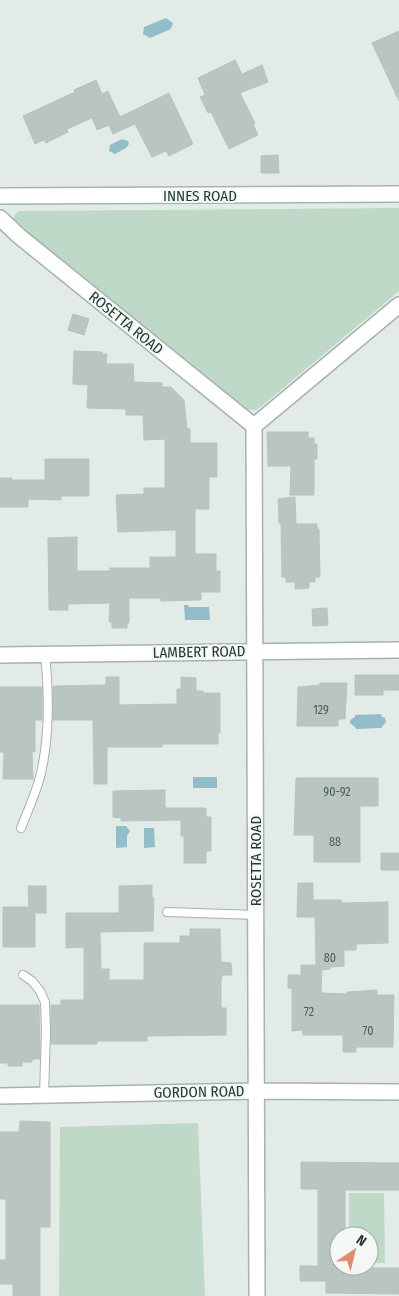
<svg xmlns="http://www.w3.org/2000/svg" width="399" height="1296" font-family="'Fira Sans Condensed',sans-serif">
	<rect width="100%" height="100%" fill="#e3ebe7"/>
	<path fill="#bed9c7" d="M399,208V291L257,410L243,409L15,224L13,219L15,214L19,211Z
		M198,1123L205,1296H59L60,1127Z
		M349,1193H384L385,1263H369V1236H349Z"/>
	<path fill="#92bec9" d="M166,18L173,23L171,29L150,38L143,34L144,27Z
		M122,139L128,141L129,144L126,148L115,154L109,151L110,145Z
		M184,605H188L189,607H209L210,620H185Z
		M381,714V716L385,718L386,722L381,728L356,729L355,727L350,723V720L355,717V715Z
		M193,777H217V788H193Z
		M116,826H126L130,831L127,836V847L116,848Z
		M144,828H154L155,847L144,848Z"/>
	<path fill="#b8c5c1" stroke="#b6c4be" d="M399,31V101L372,43Z
		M235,60L242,74L262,65L268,82L240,93L255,123L253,124L258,135L229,149L211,112L208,113L200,97L205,95L198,78Z
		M96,80L102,94L108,91L120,117L169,93L193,144L169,156L166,151L152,157L135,124L113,134L109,125L97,130L92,118L67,129L68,132L46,143L44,140L35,144L23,116L75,92L74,90Z
		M278,155L279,173H261V156Z
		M73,314L89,319L84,335L68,330Z
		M74,351L102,352V354H107L106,364H133L134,382L162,383V387H171L184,400L187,429H190V443H217V477H209V509H195V554H216V571H220V592H201V600L161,601V598H129V623L127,622V628H112V622H109L110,603L68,604V610H49L48,538L77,537V571H110V568H150V557H176V530L118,532L116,495L144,494V488H165V439L144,440L143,415H126V409L87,408L88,385L73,384Z
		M267,432H308V438H314V444H317V459H314V495H290L291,466H268Z
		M45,459H89V496H61V500L28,499V507H0V478H12V480H45Z
		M295,497L296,524H317V529H319L320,577H315V582H309V588L295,589V582H286V577H282L281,523H279L278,499Z
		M327,608L328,625L313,626L312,609Z
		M355,675H399V690H383V695H355Z
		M106,677H119V705L177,704V689H181V677L196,678V691H203V693H220V733H218V744H162V747H107V784H94L93,720H53V687L55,686L106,685Z
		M320,683H347L345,719H338V726H297L298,687L320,685Z
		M0,687H42V720H35V752H32L33,779H3L4,752H0Z
		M296,778H378V806H360V862H314V835H294Z
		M165,790V808H206V817H211V851H206V863H184V836H181V820L121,821V818L113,817V791Z
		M381,853H399V870H381Z
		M298,883H313V900H341V903L388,902V943L356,944V950H344V966L330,967V969L322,970L321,993L347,994V992L377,990V995H394L393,1047H356V1052H343V1035H303V1030L292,1031V988H288V975H301V965H316L315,917H297Z
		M152,885V898H154L153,931L100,932L101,969H109V980H144V943H180V936H190V929H220L221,962L231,963L232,975H222L221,982V1008H226V1035L147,1036V1041H97V1044H51V1005H61V1000H84V947L66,948V913H119V886Z
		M28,886H46V913H35V947H3V907H29Z
		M0,1005H39L40,1059H32V1062H22V1066H8V1063H0Z
		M20,1121L50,1122V1227H40V1296H13V1284H0V1260H6V1199H0V1132H19Z
		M301,1162L399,1163V1190H345V1236H339V1266H345V1268H399V1294L326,1293V1281H300V1266H318V1189H301Z"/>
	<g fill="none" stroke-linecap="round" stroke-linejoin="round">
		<defs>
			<path id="lane" d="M21,828C28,810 37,791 41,773C50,734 49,693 45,654
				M167,912L256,915
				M23,975L32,981L40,991L45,1002L46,1031L44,1095"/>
			<path id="street" d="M0,218L19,236L254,426
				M254,426L257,1296
				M254,426L399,305
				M0,655L399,650
				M0,1096L258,1091L399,1092"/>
			<path id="secondary" d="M0,196L399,194"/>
		</defs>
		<use href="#lane" stroke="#a6b2ae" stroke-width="10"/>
		<use href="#street" stroke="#a6b2ae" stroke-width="18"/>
		<use href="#secondary" stroke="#a3b5af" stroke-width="18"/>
		<use href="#lane" stroke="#fff" stroke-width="8"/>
		<use href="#street" stroke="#fff" stroke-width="15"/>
		<use href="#secondary" stroke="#fff" stroke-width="15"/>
	</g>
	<g text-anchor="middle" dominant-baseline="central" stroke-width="4" stroke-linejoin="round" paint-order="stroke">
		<g font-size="12" fill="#4a5d58">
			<text x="321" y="710">129</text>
			<text x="337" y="792">90-92</text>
			<text x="335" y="842">88</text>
			<text x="330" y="958">80</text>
			<text x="309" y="1012">72</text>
			<text x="368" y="1031">70</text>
		</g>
		<g font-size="15" fill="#253a35" stroke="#f3f8f5">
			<text x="200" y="196">INNES ROAD</text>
			<text transform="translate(126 323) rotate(39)">ROSETTA ROAD</text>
			<text transform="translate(199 652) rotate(-1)">LAMBERT ROAD</text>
			<text transform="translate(256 861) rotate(-90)">ROSETTA ROAD</text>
			<text transform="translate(199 1092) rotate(-1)">GORDON ROAD</text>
		</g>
	</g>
	<g transform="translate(354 1251) rotate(35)"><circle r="24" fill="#f3f8f5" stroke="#a1aca8"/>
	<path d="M0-4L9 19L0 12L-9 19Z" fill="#e18c6b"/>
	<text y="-8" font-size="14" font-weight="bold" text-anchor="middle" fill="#253a35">N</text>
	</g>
</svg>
